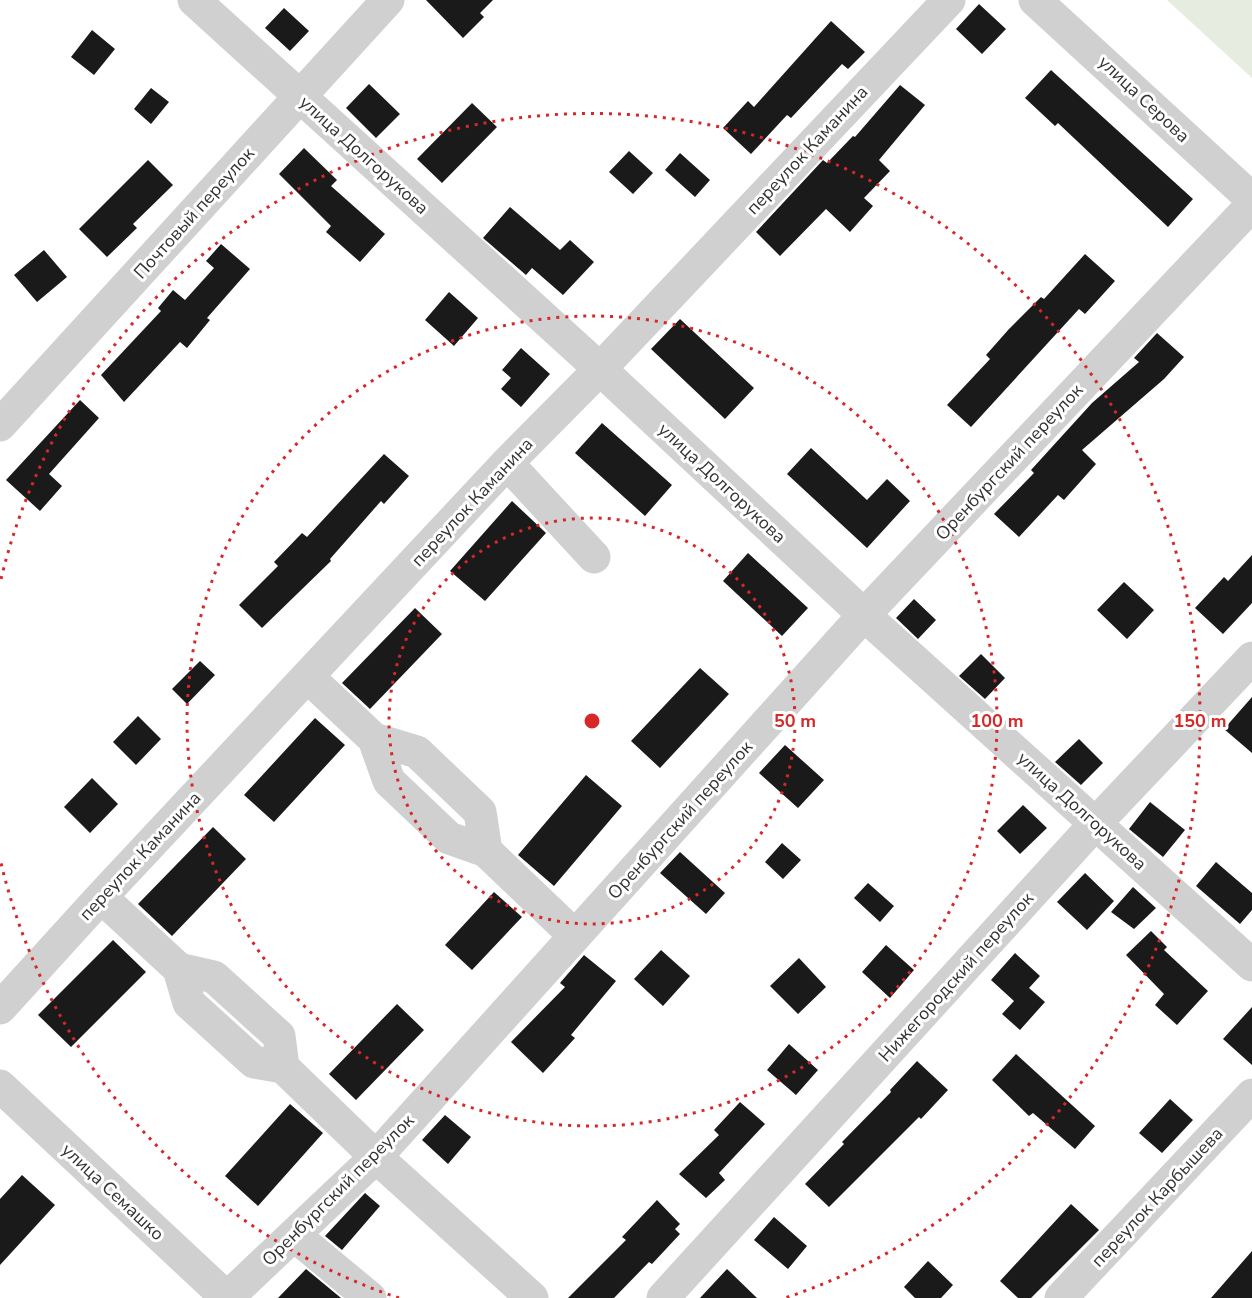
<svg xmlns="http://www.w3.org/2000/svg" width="1252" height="1298" font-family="'Nunito Sans',sans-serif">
	<rect width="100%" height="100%" fill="#fff"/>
	<path fill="#e6ecdf" d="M1167,0H1252V78Z"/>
	<path fill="#1a1a1a" d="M426,0H493L480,13L484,17L463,38Z
		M979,4L1006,29L982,54L956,29Z
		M284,8L309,31L290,51L265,28Z
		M831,21L865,52L848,69L842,64L791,118L787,115L751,154L723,128L748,101L754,107Z
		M92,30L115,49L94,75L71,57Z
		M1051,70L1193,199L1168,227L1058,123L1055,126L1025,98Z
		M369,84L400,114L376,138L346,108Z
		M900,85L925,105L879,160L890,171L864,198L873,206L850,232L826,209L780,256L756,232L823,160L827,163L853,136L855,137Z
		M151,88L169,102L151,124L134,109Z
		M472,103L497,127L442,183L417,159Z
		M304,148L337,180L331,186L385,234L360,262L326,232L331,226L279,174Z
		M629,151L653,173L633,194L609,172Z
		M680,153L710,180L695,197L665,170Z
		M148,160L173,185L133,224L137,228L107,257L79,229Z
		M510,207L560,250L570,240L594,262L563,295L532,268L526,275L483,238Z
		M221,244L250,269L207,318L210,320L187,348L180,342L124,402L101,375L161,311L158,308L173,290L185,300L214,268L206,261Z
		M44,250L67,277L37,302L14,275Z
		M1085,254L1115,281L1085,314L1079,309L971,427L947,405L990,359L986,355L1009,329L1041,297L1044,299Z
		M449,292L478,318L454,346L425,320Z
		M680,319L754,388L725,419L651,349Z
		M1157,333L1184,357L1164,379L1082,450L1096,464L1064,500L1058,495L1019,537L994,514L1034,473L1031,470L1092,403L1139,362L1134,358Z
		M521,348L550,374L521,407L501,389L511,378L502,370Z
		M80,400L99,418L49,474L62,486L40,511L6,480Z
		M602,423L672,485L645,516L575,453Z
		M811,448L867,500L887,479L910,501L867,548L787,474Z
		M384,454L409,476L384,504L381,501L330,559L331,561L262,628L239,605L278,566L274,562L302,533L307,537Z
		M512,501L546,533L485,601L450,571Z
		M748,553L808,608L782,636L723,581Z
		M1252,555V603L1223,634L1195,608L1224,577L1228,581Z
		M1124,582L1154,610L1127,639L1097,610Z
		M914,599L936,620L918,639L896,618Z
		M415,608L442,634L370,709L342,683Z
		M981,654L1005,678L985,699L959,676Z
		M200,661L215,675L187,704L172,689Z
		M700,668L729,694L660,768L631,741Z
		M1252,697V753L1224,729Z
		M138,716L161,739L136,765L113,742Z
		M315,718L345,745L274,822L244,795Z
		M1079,739L1103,763L1081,785L1055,762Z
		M785,745L824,780L798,808L759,773Z
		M586,775L622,806L554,886L518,855Z
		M92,778L118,804L90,833L64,807Z
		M1150,802L1185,830L1163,857L1129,829Z
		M1023,805L1047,828L1020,854L997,831Z
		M213,827L246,859L172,936L138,904Z
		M782,843L801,860L783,879L765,862Z
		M680,852L725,893L706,914L660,873Z
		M1216,862L1252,893V910L1240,924L1196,886Z
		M1085,873L1114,901L1087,930L1057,902Z
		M868,883L894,906L880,922L854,898Z
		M1133,887L1156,908L1134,929L1111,912Z
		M494,892L522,917L472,970L445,945Z
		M1151,931L1167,947L1164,950L1208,991L1177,1025L1155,1005L1164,994L1126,955Z
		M113,940L146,972L71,1047L38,1015Z
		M886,945L914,970L890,998L862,972Z
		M661,950L690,976L663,1006L634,979Z
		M1015,953L1040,976L1029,988L1045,1002L1020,1030L1002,1014L1014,1001L991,980Z
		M584,955L616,981L571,1035L575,1038L543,1073L511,1042L565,987L560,983Z
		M799,958L826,987L798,1014L770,986Z
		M397,1004L424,1030L356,1100L329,1074Z
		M1252,1007V1065L1223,1039Z
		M789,1044L818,1070L796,1095L767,1070Z
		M1016,1054L1095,1126L1075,1149L1033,1113L1029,1116L992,1080Z
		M917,1061L948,1090L921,1119L919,1117L829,1207L805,1184L844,1144L842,1142L891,1092L890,1090Z
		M1170,1099L1193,1120L1162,1153L1139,1133Z
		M740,1102L765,1124L719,1173L725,1180L706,1198L679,1174L719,1135L714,1130Z
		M290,1104L323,1133L258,1206L225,1176Z
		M445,1115L471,1137L448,1164L422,1140Z
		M22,1175L55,1205L0,1265V1199Z
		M365,1193L380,1206L342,1250L325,1236Z
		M657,1200L680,1224L675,1229L680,1234L652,1264L649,1262L614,1298H568L626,1240L622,1237Z
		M1071,1204L1099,1230L1031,1298H1018L1000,1281Z
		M774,1217L807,1246L788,1269L754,1240Z
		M1252,1251V1298H1211Z
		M928,1261L953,1285L941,1298H915L904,1287Z
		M306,1269L341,1298H278Z
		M727,1269L757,1298H700Z"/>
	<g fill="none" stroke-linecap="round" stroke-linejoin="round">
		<path stroke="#d0d0d0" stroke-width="33" d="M194,0L600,369L864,615L1252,965
			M1035,0L1252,199
			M0,425L388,0
			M507,463L594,557
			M308,677L374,739L417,752L480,812L486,851L575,936
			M374,739L389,781L449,838L486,851
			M101,897L179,969L214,977L279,1036L283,1067L376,1157L532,1298
			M179,969L189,1003L254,1062L283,1067
			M0,1008L101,897L507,463L600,369L949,0
			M0,1086L227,1298
			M294,1235L370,1298
			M227,1298L376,1157L864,615L1252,205
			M663,1298L1096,823L1252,658
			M1061,1298L1252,1095"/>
	</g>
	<g fill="none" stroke="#d62828" stroke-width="3" stroke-dasharray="3 6">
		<circle cx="592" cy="721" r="203"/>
		<circle cx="592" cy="721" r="405"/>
		<path d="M399 1298A608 608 0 0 1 1 863M1 579A608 608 0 1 1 785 1298"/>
	</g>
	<g text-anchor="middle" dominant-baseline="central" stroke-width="6" stroke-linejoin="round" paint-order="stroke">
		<g font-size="18" fill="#333" stroke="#fff">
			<text transform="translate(1144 99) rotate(43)">улица Серова</text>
			<text transform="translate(807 150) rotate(-47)">переулок Каманина</text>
			<text transform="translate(364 155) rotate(42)">улица Долгорукова</text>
			<text transform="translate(194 213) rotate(-48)">Почтовый переулок</text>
			<text transform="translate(1009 462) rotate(-47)">Оренбургский переулок</text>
			<text transform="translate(722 483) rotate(43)">улица Долгорукова</text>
			<text transform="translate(472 502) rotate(-47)">переулок Каманина</text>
			<text transform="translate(1082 811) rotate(42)">улица Долгорукова</text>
			<text transform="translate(680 820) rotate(-48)">Оренбургский переулок</text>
			<text transform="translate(140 856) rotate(-47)">переулок Каманина</text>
			<text transform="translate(956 977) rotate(-48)">Нижегородский переулок</text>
			<text transform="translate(338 1190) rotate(-45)">Оренбургский переулок</text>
			<text transform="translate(113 1192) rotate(43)">улица Семашко</text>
			<text transform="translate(1157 1197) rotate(-47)">переулок Карбышева</text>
		</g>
	</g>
	<circle cx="592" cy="721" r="9" fill="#d62828" stroke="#fff" stroke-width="3"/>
	<g font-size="18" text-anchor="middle" font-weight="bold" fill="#d62828" stroke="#fff" stroke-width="6" stroke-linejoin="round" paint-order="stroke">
		<text x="795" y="727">50 m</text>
		<text x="997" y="727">100 m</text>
		<text x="1200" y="727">150 m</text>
	</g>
</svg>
